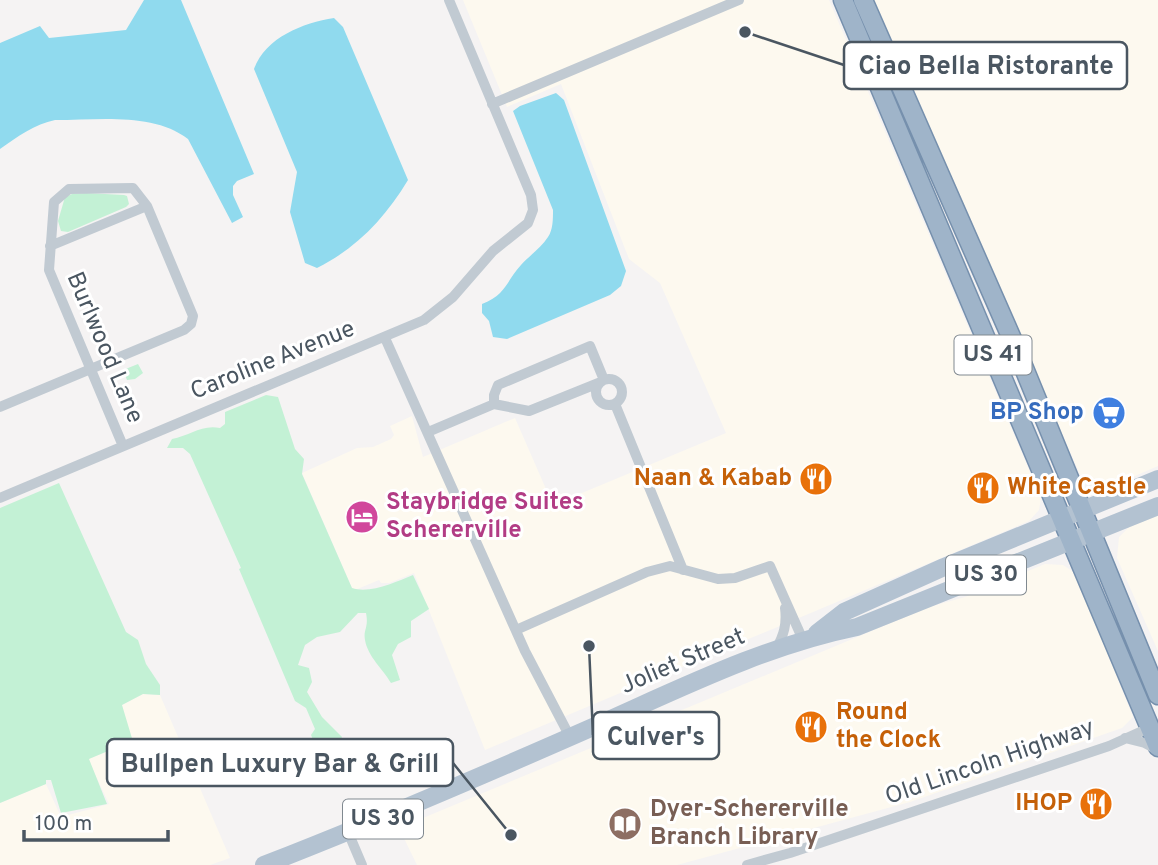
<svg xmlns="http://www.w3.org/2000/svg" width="1158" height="865" font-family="Overpass,sans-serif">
	<rect width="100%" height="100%" fill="#f5f3f3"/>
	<path fill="#fdf9ef" d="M463,0H829L1041,498L1039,510L1029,521L485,750L414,573L389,583H381L379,580L355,590L352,588L302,473L357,448L373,447L391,439L394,435L390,426L412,416L423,457L515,418L553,505L726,433L660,283L629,259L561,84L507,107Z
		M867,0H1158V466L1107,488L1090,485L1082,479L925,121Z
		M1158,515V651L1117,558L1119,537L1130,526Z
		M1045,564L1063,565L1075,573L1133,717L1122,728L910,802L677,865H417L399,828L929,607L965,597Z
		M143,694L160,695L230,858L210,865H0V803L46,784L61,817L109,804L88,759L116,748L128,753L122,705Z"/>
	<path fill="#c3f1d5" d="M86,193L124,195L127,196L129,204L126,207L68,232L61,231L58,221L65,197L72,194Z
		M138,364L143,373L135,379L127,380L123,370Z
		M266,395L278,397L295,449L304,459L302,474L352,588C370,594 396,582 413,575L429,609L411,621V637L398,644L392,655L400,680L391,683C383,669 368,657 365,640C363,629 369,628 366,613H358L340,632L317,637L305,645L298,665L309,668L312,682L307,692L322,717L342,737C338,747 330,750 328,759L321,758L311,735L315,729L306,708L295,701L239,569L241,568L190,454L183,448H167L172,439C189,436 202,424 220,428L225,424V412Z
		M59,483L126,632L138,640L146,664L160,685V695L143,694L122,705L137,755L115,748L89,759L107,804L61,813L51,780H46V784L0,803V508Z"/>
	<path fill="#90daee" d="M144,0H181L254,174L237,181L233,186V195L243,217L232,223L188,139C154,112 97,120 55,120C35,124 17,137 0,149V43L40,26L49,38L126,30Z
		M334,18L343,27L408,180C385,218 357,248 317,268L305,263L290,212L297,172L254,69C266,37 303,23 334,18Z
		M556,93L564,100L626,271L621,286L610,295L507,339L493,337L489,321L482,313V304C507,294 506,281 521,265C530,255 541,248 548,237C553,230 553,219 553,210L513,111L520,106Z"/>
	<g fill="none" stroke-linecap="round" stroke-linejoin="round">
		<defs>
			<path id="trunk" d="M843,0L1158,747
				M863,0L1012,339L1158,695"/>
		</defs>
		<use href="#trunk" stroke="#7690ad" stroke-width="21"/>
		<path stroke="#c1cad2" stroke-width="10" d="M492,104L739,0
			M50,246L147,206
			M385,338L525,651L570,737
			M596 392a13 13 0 1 1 26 0a13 13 0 1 1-26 0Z
			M494,404L529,411L601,382
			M615,404L683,570
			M0,407L184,330L191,324L193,316L147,206L133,188L69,189L54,202L49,270L123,446
			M428,432L494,404V395L498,385L590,346L604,380
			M0,498L424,320L453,297L493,251L528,223L533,210L531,195L449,0
			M516,630L647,572L670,566L718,579L735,578L770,566L803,640
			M776,649C784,635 787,624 785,608
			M1125,738L1145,743L1158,750
			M348,832L362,865
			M747,865L790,853L1109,746L1149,728"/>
		<path stroke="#b3c2d1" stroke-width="18" d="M817,633L844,612L944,567L1158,479
			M264,865C375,822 484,775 593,727C679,689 764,646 857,627L1158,506"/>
		<use href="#trunk" stroke="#9fb4c9" stroke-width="18"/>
	</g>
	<defs>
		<symbol id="supermarket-disc" viewBox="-11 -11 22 22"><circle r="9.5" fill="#3f7fe0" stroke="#fff"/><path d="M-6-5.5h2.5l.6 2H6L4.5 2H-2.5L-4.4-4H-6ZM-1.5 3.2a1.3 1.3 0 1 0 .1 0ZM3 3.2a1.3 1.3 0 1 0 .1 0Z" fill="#fff"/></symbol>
		<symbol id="restaurant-disc" viewBox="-11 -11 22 22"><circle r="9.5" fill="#e8710a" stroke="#fff"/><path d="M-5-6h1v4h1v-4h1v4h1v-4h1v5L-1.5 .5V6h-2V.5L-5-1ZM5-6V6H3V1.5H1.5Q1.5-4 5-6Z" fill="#fff"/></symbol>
		<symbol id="hotel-disc" viewBox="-11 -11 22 22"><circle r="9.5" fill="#d1479c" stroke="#fff"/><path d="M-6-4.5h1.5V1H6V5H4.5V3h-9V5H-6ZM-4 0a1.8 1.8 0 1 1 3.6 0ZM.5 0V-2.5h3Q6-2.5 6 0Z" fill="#fff"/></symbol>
		<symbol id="library-disc" viewBox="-11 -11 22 22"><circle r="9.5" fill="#8d6e63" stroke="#fff"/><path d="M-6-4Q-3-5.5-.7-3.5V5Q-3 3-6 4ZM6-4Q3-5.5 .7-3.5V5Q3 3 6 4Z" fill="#fff"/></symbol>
	</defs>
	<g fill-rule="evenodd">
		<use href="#supermarket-disc" x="1090" y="394" width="38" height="38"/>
		<use href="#restaurant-disc" x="797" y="460" width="38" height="38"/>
		<use href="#restaurant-disc" x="964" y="469" width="38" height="38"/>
		<use href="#hotel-disc" x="343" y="498" width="38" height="38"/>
		<use href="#restaurant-disc" x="792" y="708" width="38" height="38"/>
		<use href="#restaurant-disc" x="1077" y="785" width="38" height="38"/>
		<use href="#library-disc" x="606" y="805" width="38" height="38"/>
	</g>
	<g text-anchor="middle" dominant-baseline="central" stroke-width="6" stroke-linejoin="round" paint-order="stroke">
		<g fill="#fff" stroke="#808990" stroke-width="2">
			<rect x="954.5" y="335.5" width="77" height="39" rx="5"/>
			<rect x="946" y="555.5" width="80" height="39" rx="5"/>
			<rect x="343" y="799.5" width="80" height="39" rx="5"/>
		</g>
		<g font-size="23" font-weight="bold" fill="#4a5661">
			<text x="993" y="355">US 41</text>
			<text x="986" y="575">US 30</text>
			<text x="383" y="819">US 30</text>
		</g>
		<g font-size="24" fill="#4a5661" stroke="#fff">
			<text transform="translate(104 348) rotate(67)">Burlwood Lane</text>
			<text transform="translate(273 361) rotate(-22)">Caroline Avenue</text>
			<text transform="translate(683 662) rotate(-23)">Joliet Street</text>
			<text transform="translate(990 763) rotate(-19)">Old Lincoln Highway</text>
		</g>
		<g font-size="24" font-weight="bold" fill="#366cbe" stroke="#fff" text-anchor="end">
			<text x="1084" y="413">BP Shop</text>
		</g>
		<g font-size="24" font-weight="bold" fill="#c56008" stroke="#fff" text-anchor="end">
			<text x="792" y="479">Naan &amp; Kabab</text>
			<text x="1007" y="488" text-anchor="start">White Castle</text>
			<text x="836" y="713" text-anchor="start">Round<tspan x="836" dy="28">the Clock</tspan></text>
			<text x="1072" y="804">IHOP</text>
		</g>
		<g font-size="24" font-weight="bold" fill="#b23c85" stroke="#fff" text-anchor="start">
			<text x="386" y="503">Staybridge Suites<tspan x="386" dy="28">Schererville</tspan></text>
		</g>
		<g font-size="24" font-weight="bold" fill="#785e54" stroke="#fff" text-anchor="start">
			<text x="650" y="810">Dyer-Schererville<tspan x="650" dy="28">Branch Library</tspan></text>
		</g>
	</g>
	<path fill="none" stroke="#4a5661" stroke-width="2.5" d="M745 32L844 65M589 646L593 735M511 835L453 763"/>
	<g fill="#4a5661" stroke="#fff" stroke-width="2.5">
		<circle cx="745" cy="32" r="7"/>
		<circle cx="589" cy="646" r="7"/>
		<circle cx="511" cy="835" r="7"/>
	</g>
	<g fill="#fff" stroke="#4a5661" stroke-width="2.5">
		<rect x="844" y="42" width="283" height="47" rx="7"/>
		<rect x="593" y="712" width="126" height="47" rx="7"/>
		<rect x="107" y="739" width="346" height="47" rx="7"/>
	</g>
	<g font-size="26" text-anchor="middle" font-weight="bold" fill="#4a5661">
		<text x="986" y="74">Ciao Bella Ristorante</text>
		<text x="656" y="745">Culver's</text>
		<text x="280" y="772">Bullpen Luxury Bar &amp; Grill</text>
	</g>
	<path d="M24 830v10h144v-10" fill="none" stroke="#4a5661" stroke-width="3.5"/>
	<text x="35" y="830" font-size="21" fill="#4a5661" stroke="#ffffff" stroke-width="5" paint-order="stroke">100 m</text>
</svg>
